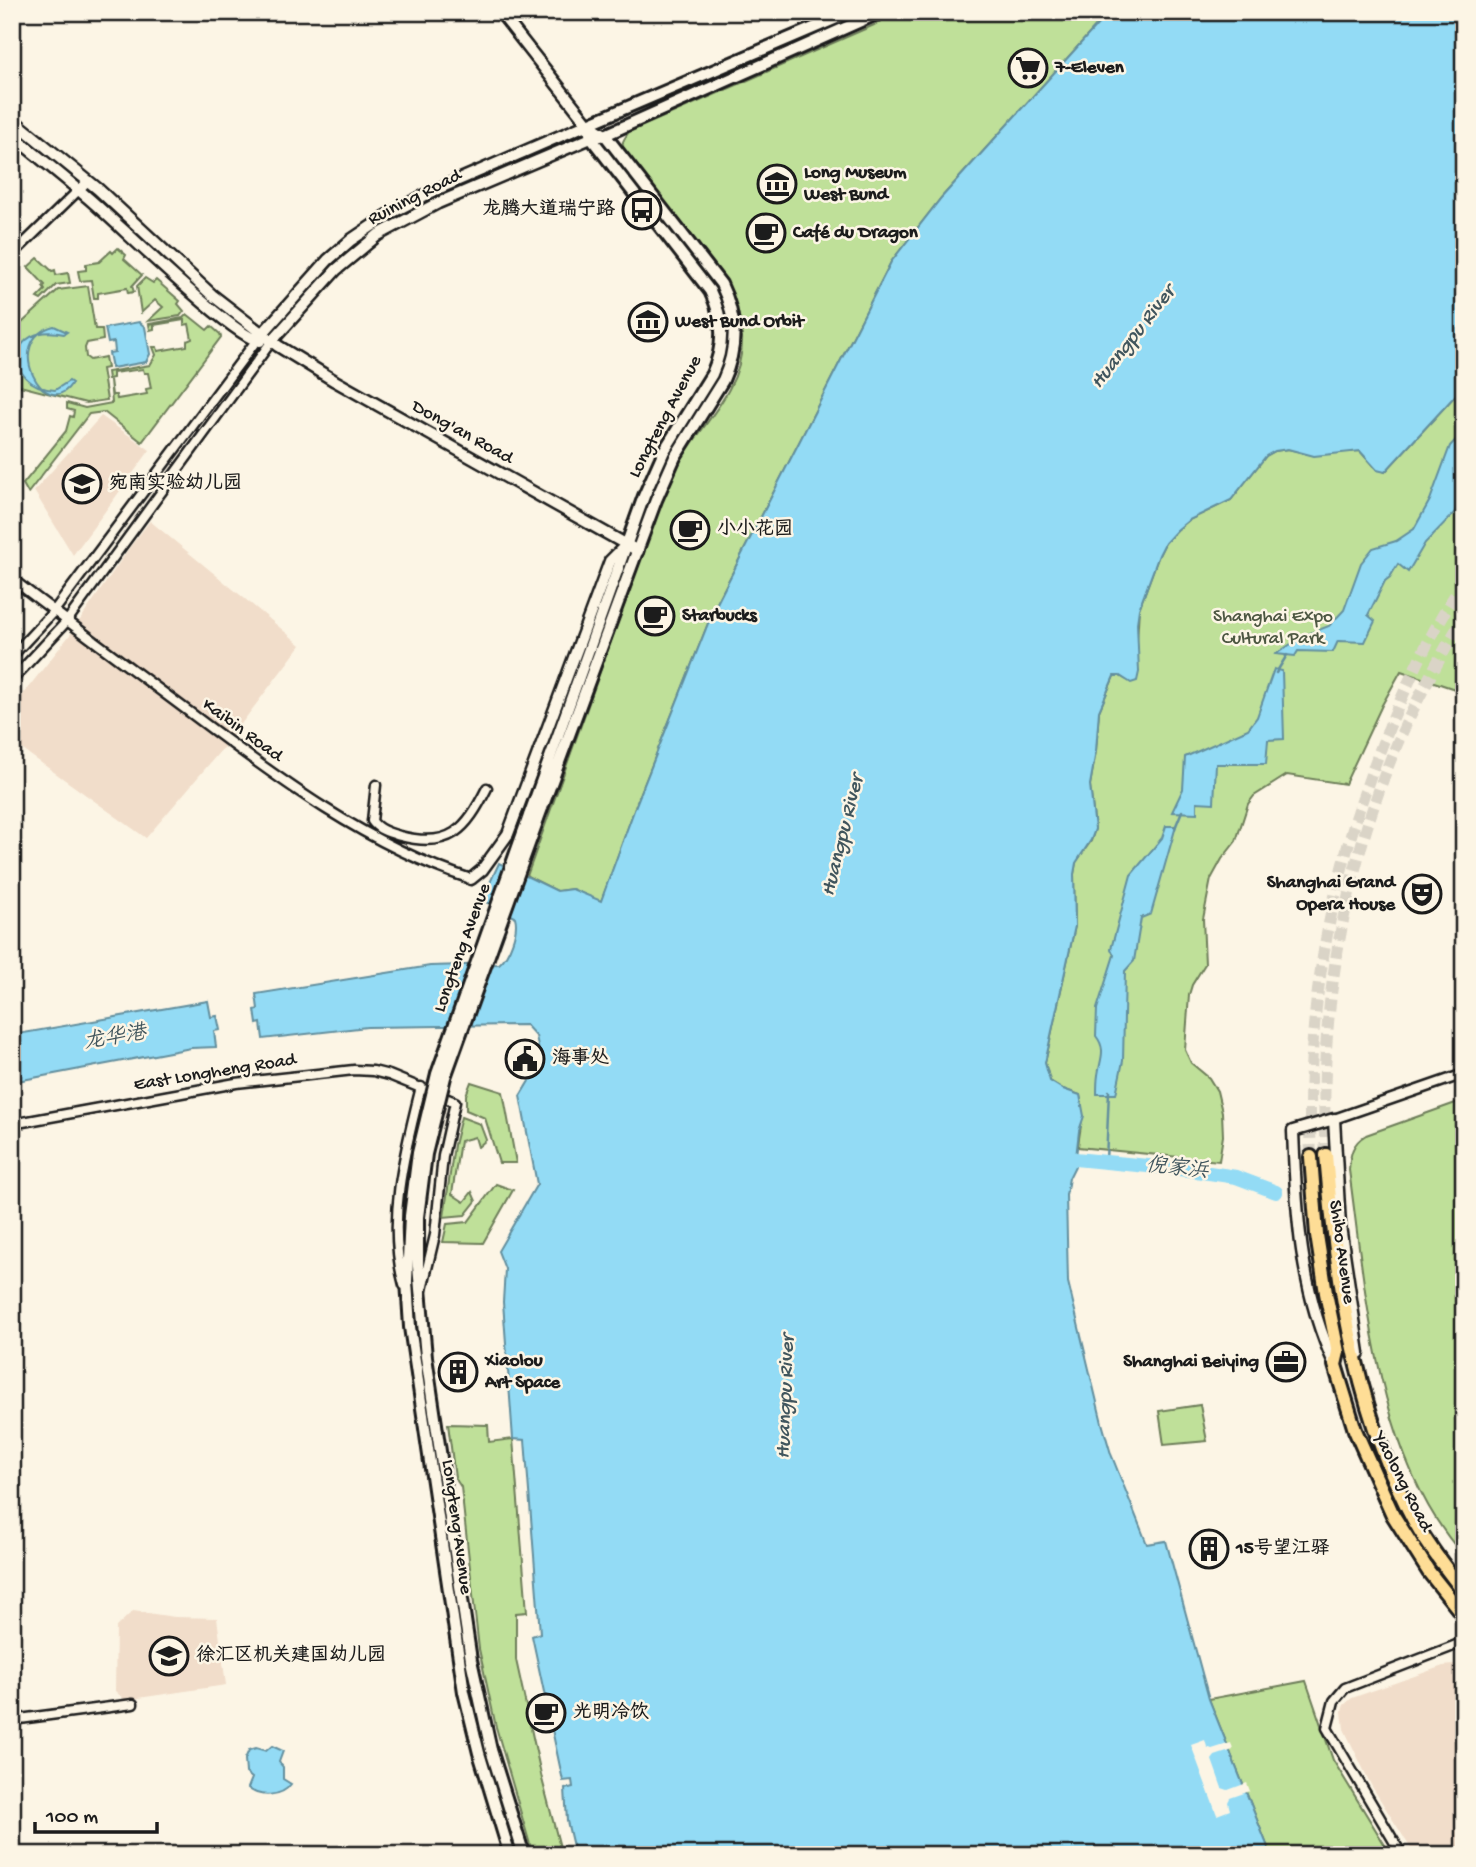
<svg xmlns="http://www.w3.org/2000/svg" width="1476" height="1867" font-family="'Gochi Hand','LXGW WenKai TC',sans-serif">
	<rect width="100%" height="100%" fill="#fcf5e5"/>
	<filter id="ink" filterUnits="userSpaceOnUse"><feTurbulence type="fractalNoise" baseFrequency=".0143" numOctaves="2"/><feDisplacementMap in="SourceGraphic" scale="14" xChannelSelector="R" yChannelSelector="G"/><feConvolveMatrix kernelMatrix="1 2 1 2 8 2 1 2 1" color-interpolation-filters="sRGB"/></filter>
	<g filter="url(#ink)">
		<path fill="#f1ddca" d="M101,416L150,450L73,555L34,491Z
			M150,521L301,645L232,736L78,623L130,547Z
			M73,631L228,742L146,838L12,742V708Z
			M133,1611L175,1617L217,1618L226,1685L125,1700L115,1691L116,1627Z
			M1464,1664V1855H1415L1371,1785L1344,1729L1342,1711L1344,1705L1352,1698L1443,1666Z"/>
		<path fill="#bfe099" stroke="#6e7e5a" stroke-width="2" d="M896,12H1109L941,198L891,262L713,611L636,805L601,902L572,889L557,891L527,876L664,493C670,482 675,470 681,460C696,435 716,414 729,389C764,325 723,274 684,226C665,203 645,179 626,156C620,145 622,141 629,132L874,25Z
			M118,248L126,255L124,259L142,275L132,286L134,292L128,293L127,288L98,293V298H94L91,280L80,281L78,271L86,270V264L99,262L111,251L113,253Z
			M38,258L52,271L55,270L56,275L68,273L70,283L56,285L41,300L37,298L45,290L43,287L45,285L28,267Z
			M145,278L153,283L156,280L180,301L178,304L184,311L180,316L148,321L163,307L155,300L141,313L137,286Z
			M88,286L95,329H102L103,340L87,343L85,348L86,357L90,360L105,357L107,368L102,369L107,400L86,403L12,384V332L58,290Z
			M187,314L207,330L211,326L220,334L221,337L142,442L104,412L89,414L28,493L23,484L66,431L70,416L73,417L74,411L67,409V403L85,408L112,403L110,380L112,395H116L117,399L147,394L146,389L151,388L148,373H144L143,369L113,373V378L108,379L107,372L150,365L156,355L153,347H157L158,351L187,346V341L192,339L189,324L184,325V320L154,325V329L150,330L149,324L183,318Z
			M1464,386V692L1401,671L1382,705L1345,784L1287,775L1254,796L1248,804L1236,841L1222,859L1211,879L1203,919L1205,964L1192,985L1189,995L1185,1050L1191,1063L1209,1078L1217,1091L1222,1112L1223,1136L1219,1161L1078,1147C1080,1124 1085,1119 1080,1095L1063,1089L1050,1081L1045,1063L1075,926L1074,874L1076,862L1091,841L1095,829L1090,785L1096,751L1099,711L1114,676H1120L1125,679L1137,640L1139,609L1159,555L1165,543L1177,530L1189,520L1231,500L1266,456L1275,451L1288,449L1309,454L1360,451L1373,466L1385,472Z
			M471,1082L503,1092L516,1163H499L485,1118L466,1110V1095Z
			M1464,1100V1556C1377,1460 1366,1294 1349,1170C1350,1155 1352,1143 1366,1135Z
			M461,1117L480,1124L486,1140L478,1147L475,1137L460,1141L452,1194L464,1202L472,1192L476,1201L465,1215L444,1217L454,1145Z
			M496,1184L513,1190L483,1243L443,1242L447,1224L468,1222Z
			M1200,1405L1207,1441L1164,1445L1159,1411Z
			M448,1424L488,1425L489,1442L513,1439L527,1612L516,1613V1660L542,1779L562,1855H533L496,1727L479,1649L461,1487L455,1478Z
			M1306,1681L1333,1760L1391,1855H1271L1209,1699Z"/>
		<path fill="#93dbf5" stroke="#638f9e" stroke-width="2" d="M1109,12H1464V386L1385,472L1377,470L1360,451L1314,456L1288,449L1275,451L1266,456L1231,500L1189,520L1177,530L1165,543L1159,555L1139,609L1137,623L1139,672L1137,681L1131,683L1120,676H1114L1099,711L1096,751L1090,785L1095,829L1091,840L1076,863L1074,874L1075,926L1045,1063L1050,1081L1063,1089L1080,1095L1084,1116L1079,1131L1075,1166L1069,1178L1066,1195L1068,1282L1102,1423L1111,1454L1147,1544L1166,1541L1209,1699L1271,1855H575L567,1821L565,1789L573,1787L572,1780L563,1781L532,1636L540,1633L525,1440L513,1439L503,1302L505,1269L498,1251L537,1184L520,1096L541,1061L536,1036L526,1025L367,1027L263,1039L261,1023L257,1024L255,1010L258,1009L256,994L430,966L499,964C509,956 519,930 515,917L482,900L499,863L557,891L572,889L601,901L636,805L713,611L891,262L941,198Z
			M139,322L145,327L150,354L146,362L112,368L109,353L115,352L114,342L108,343L105,328Z
			M54,326L67,332L64,334C8,321 0,385 55,390L69,381L72,383C46,424 0,340 54,326Z
			M1464,431V488L1455,512L1425,543L1408,572L1398,564L1390,577L1385,581L1368,615L1375,621L1365,642L1338,641L1333,652L1298,651L1295,656L1276,654L1303,636L1329,626L1344,610L1361,563L1373,548L1396,541L1414,529L1430,500L1450,446Z
			M1274,669L1282,671L1284,739L1268,740L1266,764H1216L1214,803L1197,802V813L1172,812L1183,789L1185,757L1248,729L1257,717Z
			M1166,826H1176L1151,914L1141,918L1134,961L1125,971L1123,1061L1116,1094H1097C1097,1088 1097,1081 1098,1075C1100,1059 1107,1050 1096,1036L1097,1009L1114,955L1111,949L1131,875L1162,838Z
			M208,1001L211,1017L217,1016L220,1030L214,1031L216,1047L191,1048L12,1082V1035Z
			M272,1746L283,1751L279,1762L283,1767V1779L291,1784C282,1797 259,1798 248,1788L252,1778L246,1773L245,1759L249,1750L256,1748L266,1751Z"/>
		<path fill="#fcf5e5" d="M1205,1740L1207,1747L1212,1749L1231,1743L1233,1750L1215,1756L1212,1760L1222,1788L1228,1790L1247,1783L1250,1791L1230,1798L1228,1802L1230,1810L1217,1815L1191,1745Z"/>
		<g fill="none" stroke-linecap="round" stroke-linejoin="round">
			<path stroke="#638f9e" stroke-width="2.5" d="M1276,673L1287,655
				M1175,828L1182,811
				M1106,1161L1109,1091"/>
			<path stroke="#93dbf5" stroke-width="14" d="M1075,1159L1189,1170L1236,1177L1276,1192"/>
			<path stroke="#dad4c7" stroke-width="12" stroke-dasharray="12 6" stroke-linecap="butt" d="M1326,1155C1318,1027 1340,894 1385,774C1405,720 1434,667 1464,617
				M1311,1157C1304,1005 1334,858 1393,718C1413,671 1435,624 1464,582"/>
			<defs>
				<path id="minor" d="M12,255L88,181
					M12,579C72,625 132,669 192,714C277,778 368,846 471,879
					M12,656L54,611L256,341
					M12,680L67,621L271,342
					M376,785L372,821C378,830 390,833 400,836C450,849 466,830 487,788
					M1334,1119L1464,1074
					M12,1124L236,1083L354,1070L373,1071L389,1075L455,1102L443,1156L435,1235L422,1290
					M404,1285C386,1221 405,1150 421,1087
					M12,1720L133,1704
					M1402,1855L1327,1728L1334,1701L1345,1688L1464,1642"/>
				<path id="tertiary" d="M500,12L588,124L605,135
					M12,119L98,189L212,295L278,346L335,381L638,551
					M12,135C37,156 63,176 87,197C117,222 233,338 260,341
					M256,341L328,260L351,240L391,213L433,191L588,124
					M271,342L336,270L378,235L438,203L591,138L605,135
					M471,879L482,870L508,834L610,561L625,546
					M1335,1365C1300,1291 1296,1211 1293,1131L1334,1119L1340,1226L1359,1353"/>
				<path id="secondary" d="M529,816L644,496L664,451L712,374C725,345 724,319 710,291L591,138L588,124L851,12
					M538,819L656,500L675,457L723,380C738,347 737,317 721,284L605,135L881,12
					M410,1216L407,1281L410,1327L464,1692L479,1753L510,1855
					M418,1217V1266L426,1357L471,1660L491,1750L524,1855"/>
				<path id="primary" d="M1326,1155C1336,1275 1353,1398 1407,1507C1422,1538 1443,1565 1464,1592
					M1311,1157L1317,1235L1326,1293L1338,1352L1335,1365L1355,1430L1393,1515L1429,1572L1464,1616"/>
			</defs>
			<use href="#minor" stroke="#1c1c1c" stroke-width="13"/>
			<use href="#tertiary" stroke="#1c1c1c" stroke-width="15"/>
			<use href="#secondary" stroke="#1c1c1c" stroke-width="16"/>
			<use href="#primary" stroke="#1c1c1c" stroke-width="18"/>
			<use href="#minor" stroke="#fcf5e5" stroke-width="8"/>
			<use href="#tertiary" stroke="#fcf5e5" stroke-width="10"/>
			<use href="#secondary" stroke="#fcf5e5" stroke-width="10"/>
			<use href="#primary" stroke="#fedd96" stroke-width="12"/>
			<defs>
				<path id="secondary-bridge" d="M410,1216L418,1153L437,1074L529,816
					M418,1217L426,1154L445,1077L538,819"/>
			</defs>
			<use href="#secondary-bridge" stroke="#1c1c1c" stroke-width="16" stroke-linecap="butt"/>
			<use href="#secondary-bridge" stroke="#fcf5e5" stroke-width="10"/>
		</g>
	</g>
	<defs>
		<symbol id="supermarket-ring" viewBox="-11 -11 22 22"><circle r="9.5" fill="#fcf5e5" stroke="#1c1c1c" stroke-width="1.5"/><path d="M-6-5.5h2.5l.6 2H6L4.5 2H-2.5L-4.4-4H-6ZM-1.5 3.2a1.3 1.3 0 1 0 .1 0ZM3 3.2a1.3 1.3 0 1 0 .1 0Z" fill="#1c1c1c"/></symbol>
		<symbol id="museum-ring" viewBox="-11 -11 22 22"><circle r="9.5" fill="#fcf5e5" stroke="#1c1c1c" stroke-width="1.5"/><path d="M0-6L6-3V-2H-6V-3ZM-5-1h2V3h-2ZM-1-1h2V3h-2ZM3-1h2V3H3ZM-6 4H6V6H-6Z" fill="#1c1c1c"/></symbol>
		<symbol id="bus-ring" viewBox="-11 -11 22 22"><circle r="9.5" fill="#fcf5e5" stroke="#1c1c1c" stroke-width="1.5"/><path d="M-5-6H5V4H4V6H2V4H-2V6H-4V4H-5ZM-3.5-4V0h7V-4ZM-3.5 1.2v1.5H-2V1.2ZM2 1.2v1.5H3.5V1.2Z" fill="#1c1c1c"/></symbol>
		<symbol id="cafe-ring" viewBox="-11 -11 22 22"><circle r="9.5" fill="#fcf5e5" stroke="#1c1c1c" stroke-width="1.5"/><path d="M-5.5-4.5H6V0H3Q3 3.5 0 3.5H-2.5Q-5.5 3.5-5.5 0ZM3-3.2v2h1.7v-2ZM-6 4.5H4V6H-6Z" fill="#1c1c1c"/></symbol>
		<symbol id="school-ring" viewBox="-11 -11 22 22"><circle r="9.5" fill="#fcf5e5" stroke="#1c1c1c" stroke-width="1.5"/><path d="M0-5L7-2L0 1L-7-2ZM-4 1L0 2.5L4 1V4Q0 6-4 4Z" fill="#1c1c1c"/></symbol>
		<symbol id="theatre-ring" viewBox="-11 -11 22 22"><circle r="9.5" fill="#fcf5e5" stroke="#1c1c1c" stroke-width="1.5"/><path d="M-5-5.5Q0-4 5-5.5V0Q5 5 0 6Q-5 5-5 0ZM-3.3-2.5H-1v1.5H-3.3ZM1-2.5H3.3v1.5H1ZM-2.8 1Q0 5.5 2.8 1Z" fill="#1c1c1c"/></symbol>
		<symbol id="civic-ring" viewBox="-11 -11 22 22"><circle r="9.5" fill="#fcf5e5" stroke="#1c1c1c" stroke-width="1.5"/><path d="M-.6-6.5H3V-4.5H.6V-3L4-1V1h2V6H-6V1h2V-1L-.6-3ZM-1.2 2.5V6h2.4V2.5Z" fill="#1c1c1c"/></symbol>
		<symbol id="office-ring" viewBox="-11 -11 22 22"><circle r="9.5" fill="#fcf5e5" stroke="#1c1c1c" stroke-width="1.5"/><path d="M-6-3h4V-5.5h4V-3h4V5H-6ZM-1-4.5V-3h2v-1.5ZM-6 0V1H6V0Z" fill="#1c1c1c"/></symbol>
		<symbol id="building-ring" viewBox="-11 -11 22 22"><circle r="9.5" fill="#fcf5e5" stroke="#1c1c1c" stroke-width="1.5"/><path d="M-4-6H4V6H1V3H-1V6H-4ZM-2.5-4.3h1.7v1.8h-1.7ZM.8-4.3h1.7v1.8H.8ZM-2.5-1h1.7V.8h-1.7ZM.8-1h1.7V.8H.8Z" fill="#1c1c1c"/></symbol>
	</defs>
	<g fill-rule="evenodd">
		<use href="#supermarket-ring" x="1006" y="46" width="44" height="44"/>
		<use href="#museum-ring" x="755" y="162" width="44" height="44"/>
		<use href="#bus-ring" x="620" y="188" width="44" height="44"/>
		<use href="#cafe-ring" x="744" y="211" width="44" height="44"/>
		<use href="#museum-ring" x="626" y="300" width="44" height="44"/>
		<use href="#school-ring" x="60" y="462" width="44" height="44"/>
		<use href="#cafe-ring" x="668" y="508" width="44" height="44"/>
		<use href="#cafe-ring" x="633" y="594" width="44" height="44"/>
		<use href="#theatre-ring" x="1400" y="872" width="44" height="44"/>
		<use href="#civic-ring" x="503" y="1037" width="44" height="44"/>
		<use href="#office-ring" x="1264" y="1340" width="44" height="44"/>
		<use href="#building-ring" x="436" y="1350" width="44" height="44"/>
		<use href="#building-ring" x="1187" y="1527" width="44" height="44"/>
		<use href="#school-ring" x="147" y="1634" width="44" height="44"/>
		<use href="#cafe-ring" x="524" y="1691" width="44" height="44"/>
	</g>
	<g text-anchor="middle" dominant-baseline="central" stroke-width="5" stroke-linejoin="round" paint-order="stroke">
		<g font-size="19" font-weight="bold" fill="#1c1c1c" stroke="#fcf5e5" text-anchor="start">
			<text x="1055" y="68">7-Eleven</text>
			<text x="804" y="173">Long Museum<tspan x="804" dy="22">West Bund</tspan></text>
			<text x="615" y="210" text-anchor="end">龙腾大道瑞宁路</text>
			<text x="793" y="233">Café du Dragon</text>
			<text x="675" y="322">West Bund Orbit</text>
			<text x="109" y="484">宛南实验幼儿园</text>
			<text x="717" y="530">小小花园</text>
			<text x="682" y="616">Starbucks</text>
			<text x="1395" y="883" text-anchor="end">Shanghai Grand<tspan x="1395" dy="22">Opera House</tspan></text>
			<text x="552" y="1059">海事处</text>
			<text x="485" y="1361">Xiaolou<tspan x="485" dy="22">Art Space</tspan></text>
			<text x="1259" y="1362" text-anchor="end">Shanghai Beiying</text>
			<text x="1236" y="1549">15号望江驿</text>
			<text x="196" y="1656">徐汇区机关建国幼儿园</text>
			<text x="573" y="1713">光明冷饮</text>
		</g>
		<g font-size="19" fill="#1c1c1c" stroke="#fcf5e5">
			<text transform="translate(415 198) rotate(-27)">Ruining Road</text>
			<text transform="translate(666 417) rotate(-62)">Longteng Avenue</text>
			<text transform="translate(462 433) rotate(29)">Dong'an Road</text>
			<text transform="translate(242 731) rotate(36)">Kaibin Road</text>
			<text transform="translate(463 948) rotate(-70)">Longteng Avenue</text>
			<text transform="translate(215 1073) rotate(-9)">East Longheng Road</text>
			<text transform="translate(1341 1252) rotate(82)">Shibo Avenue</text>
			<text transform="translate(1402 1482) rotate(63)">Yaolong Road</text>
			<text transform="translate(456 1527) rotate(82)">Longteng Avenue</text>
		</g>
		<g font-size="19" fill="#4d5742" stroke="#fcf5e5">
			<text x="1273" y="617">Shanghai Expo<tspan x="1273" dy="22">Cultural Park</tspan></text>
		</g>
		<g font-size="21" font-style="italic" fill="#40555d" stroke="#fcf5e5">
			<text transform="translate(1134 338) rotate(-52)">Huangpu River</text>
			<text transform="translate(844 836) rotate(-76)">Huangpu River</text>
			<text transform="translate(115 1039) rotate(-9)">龙华港</text>
			<text transform="translate(1177 1170) rotate(6)">倪家浜</text>
			<text transform="translate(787 1397) rotate(-88)">Huangpu River</text>
		</g>
	</g>
	<rect width="1476" height="1867" fill="none" stroke="#fcf5e5" stroke-width="42"/>
	<rect x="21" y="21" width="1434" height="1825" fill="none" stroke="#1c1c1c" stroke-width="2.5" filter="url(#ink)"/>
	<path d="M35 1822v10h122v-10" fill="none" stroke="#1c1c1c" stroke-width="3.5"/>
	<text x="46" y="1822" font-size="21" fill="#1c1c1c" stroke="#fcf5e5" stroke-width="5" paint-order="stroke">100 m</text>
</svg>
